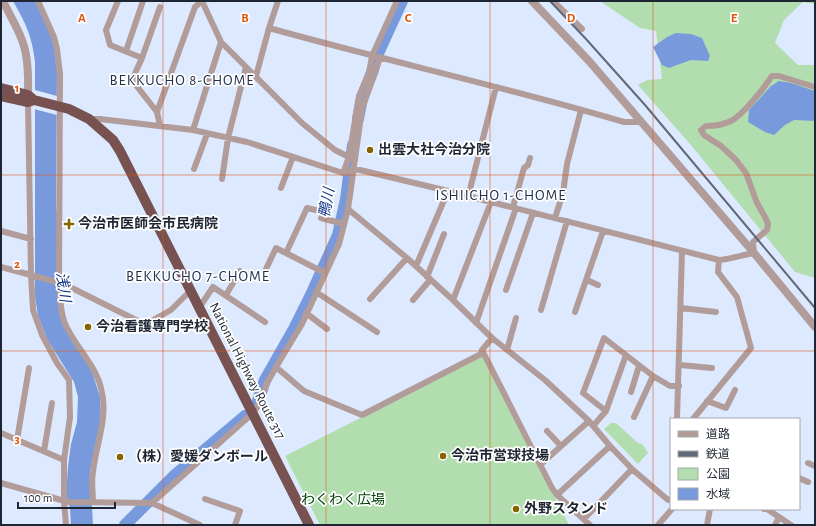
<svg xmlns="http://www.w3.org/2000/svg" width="816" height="526" font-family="'Alegreya Sans','Noto Sans JP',sans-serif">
	<rect width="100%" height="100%" fill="#dde9ff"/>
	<path fill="#b2deaf" d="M600,1H815V4L803,2L784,20L775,43L798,65H815V278L795,272L690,144L638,85L647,80L662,79L656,31L640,28Z
		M483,356L569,525H320L285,456Z
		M611,423H616L638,443L642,444L648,453L638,464L604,429Z"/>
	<path fill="#789add" d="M13,1H35L49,29L54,46L57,71L56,206L58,223L59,313L92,371L100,397L101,418L90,471L93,525H71L70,508L66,495L68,466L71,444L77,422L78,397L74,382L47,339L38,316L35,297V62C32,36 26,24 13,1Z
		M676,33L691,34L702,38L710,56L708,61L691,60L669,68L662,65L653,47L667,37Z
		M779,81L791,83L815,91V121L794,120L785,125L774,135L765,132L748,122L749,110L771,86Z"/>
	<path fill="#dde9ff" d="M35,90L57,96V115L34,109Z"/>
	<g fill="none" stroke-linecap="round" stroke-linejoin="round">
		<path stroke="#789add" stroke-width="12" d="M358,119L362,98L373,70L375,60L402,1
			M258,401L265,380L294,329L311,295L338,235L346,199L353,145
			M125,525L175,475L245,416"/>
		<path stroke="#b19c9a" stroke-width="6" d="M38,1L54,37L57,49L60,74L59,282C60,296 60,309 64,321C73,345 95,363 101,388C109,416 96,444 93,472C91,482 93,492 93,502
			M118,1L106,30L110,45L142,58
			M202,1L221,42L302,123L335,150L355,160
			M553,1L582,29
			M160,7L142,58L132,80L157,112L160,126
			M269,28C387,61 506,87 624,122H640
			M126,51L143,1
			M256,76L269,28L278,1
			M157,112L195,7L202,1
			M90,119H100L193,130L247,142L343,173L353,169L360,170L448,191L719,260C731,259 742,255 754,253L753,242L767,230L768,224L765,217L757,203L746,173L736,160L721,146L704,135L701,130L706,126C715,126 723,125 731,121C743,115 764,88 772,76H779L815,87
			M193,130L221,42
			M194,169L207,134
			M343,173L349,157L359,96L369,73L372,56L397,1
			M222,179L228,138L246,67
			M281,188L293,157
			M468,197L496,87
			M513,207L524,168L528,165L530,158
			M348,209L407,258L453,300L492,338L545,380L589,421L610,446L632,469L668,500L671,499
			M555,218L563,193L567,164L581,110
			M1,231L31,239
			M416,266L448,191
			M1,267L31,275L28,102
			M266,269L276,248L286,253
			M325,273L286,253L307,208L324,212L321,218L344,224
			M427,277L444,234
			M587,280L598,285
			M506,290L533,213
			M316,292L377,332
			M226,295L240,271
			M370,299L407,258
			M413,300L430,280
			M453,300L491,202
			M199,308L213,287L265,322
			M681,308L716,312
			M541,310L567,221
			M575,312L603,231
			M306,313L327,329
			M476,323L516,208
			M482,350L552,488L557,495L590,525
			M507,350L516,318
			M680,365L712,368
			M276,367L304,391L362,415L481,354L482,350L492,338
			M631,392L639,366
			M707,401L726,408L735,390
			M606,411L583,393L604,338L653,376L670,386H679
			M634,417L653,376
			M677,419L682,251
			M693,419L751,348L737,297L718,272L719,260
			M593,426L606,411L626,355
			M547,431L561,446
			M1,433L64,460L70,417L69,380L57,363L42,335L33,310L31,275L64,284L140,322L146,324L171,310L190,291
			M17,440L29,368
			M44,451L52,403
			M64,460V501L66,525
			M808,463L815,466
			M540,465L589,421
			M799,478L808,482
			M1,483L68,502L152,503L200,525
			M557,495L610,446
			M205,499L240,511L235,525
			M152,503L253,413L258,406L267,383L276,367L302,324L339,244L348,209L362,109L380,58
			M764,509H767L791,525
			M584,519L632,469
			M658,525L672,509
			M707,525L710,509
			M775,525L779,517"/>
		<path stroke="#b19c9a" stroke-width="8" d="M3,1C11,18 23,36 26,55C29,70 28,85 28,101
			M532,1L589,61L754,253L815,327"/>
		<path stroke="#775250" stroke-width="10" d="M1,88L28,95L34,100L69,109L89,119L113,140L120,151L309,525
			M1,96L28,102L34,100"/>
		<path stroke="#606979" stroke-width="2" d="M550,1L586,39L645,105L815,308"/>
	</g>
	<path fill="none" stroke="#de560e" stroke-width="1" stroke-opacity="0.55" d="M163,1V525M326,1V525M490,1V525M653,1V525M1,175H815M1,351H815"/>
	<g fill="#876300" stroke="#fff" stroke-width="1.5">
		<circle cx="370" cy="150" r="4"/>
		<path d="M67 218h4v4h4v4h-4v4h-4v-4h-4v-4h4z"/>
		<circle cx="88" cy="327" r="4"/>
		<circle cx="443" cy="456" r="4"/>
		<circle cx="120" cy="457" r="4"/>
		<circle cx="516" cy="509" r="4"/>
	</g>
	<g text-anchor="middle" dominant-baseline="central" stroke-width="3.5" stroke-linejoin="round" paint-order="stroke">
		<g font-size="14" font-weight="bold" fill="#1f2633" stroke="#fff" text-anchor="start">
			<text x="378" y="150">出雲大社今治分院</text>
			<text x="78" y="224">今治市医師会市民病院</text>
			<text x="96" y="327">今治看護専門学校</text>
			<text x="451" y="456">今治市営球技場</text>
			<text x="128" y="457">（株）愛媛ダンボール</text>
			<text x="524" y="509">外野スタンド</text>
		</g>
		<g font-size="14" fill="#1f2633" stroke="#fff">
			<text transform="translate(247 371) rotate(63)">National Highway Route 317</text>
		</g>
		<g font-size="14" fill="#004204" stroke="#fff">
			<text x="343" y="500">わくわく広場</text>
		</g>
		<g font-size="15" letter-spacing="1" fill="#23304c" stroke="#fff">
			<text x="182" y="80">BEKKUCHO 8-CHOME</text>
			<text x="501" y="195">ISHIICHO 1-CHOME</text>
			<text x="198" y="276">BEKKUCHO 7-CHOME</text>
		</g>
		<g font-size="15" font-style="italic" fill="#173987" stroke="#fff">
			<text transform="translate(327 203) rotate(-80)">鴨川</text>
			<text transform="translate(63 287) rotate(82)">浅川</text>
		</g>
	</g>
	<g font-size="13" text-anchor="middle" font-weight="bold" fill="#de560e" stroke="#fff" stroke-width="3.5" stroke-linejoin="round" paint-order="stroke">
		<text x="82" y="22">A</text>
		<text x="245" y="22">B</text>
		<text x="408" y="22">C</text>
		<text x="571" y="22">D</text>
		<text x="734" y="22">E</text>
		<text x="17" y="92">1</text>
		<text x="17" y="268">2</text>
		<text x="17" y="443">3</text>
	</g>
	<rect width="816" height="526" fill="none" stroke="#1f2633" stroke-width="4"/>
	<rect x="670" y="418" width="130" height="92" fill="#ffffff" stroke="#a5a8ad"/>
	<rect x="678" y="431" width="20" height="6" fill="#b19c9a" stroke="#a5a8ad"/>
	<text x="706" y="438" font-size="12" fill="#1f2633">道路</text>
	<rect x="678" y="451" width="20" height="6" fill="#606979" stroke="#a5a8ad"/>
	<text x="706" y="458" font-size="12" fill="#1f2633">鉄道</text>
	<rect x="678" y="468" width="20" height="12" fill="#b2deaf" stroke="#a5a8ad"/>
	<text x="706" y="478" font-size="12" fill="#1f2633">公園</text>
	<rect x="678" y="488" width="20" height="12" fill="#789add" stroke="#a5a8ad"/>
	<text x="706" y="498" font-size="12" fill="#1f2633">水域</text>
	<path d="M18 502v6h97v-6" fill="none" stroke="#1f2633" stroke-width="2"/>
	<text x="24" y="502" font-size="12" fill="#1f2633" stroke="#ffffff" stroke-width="3" paint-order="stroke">100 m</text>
</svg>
